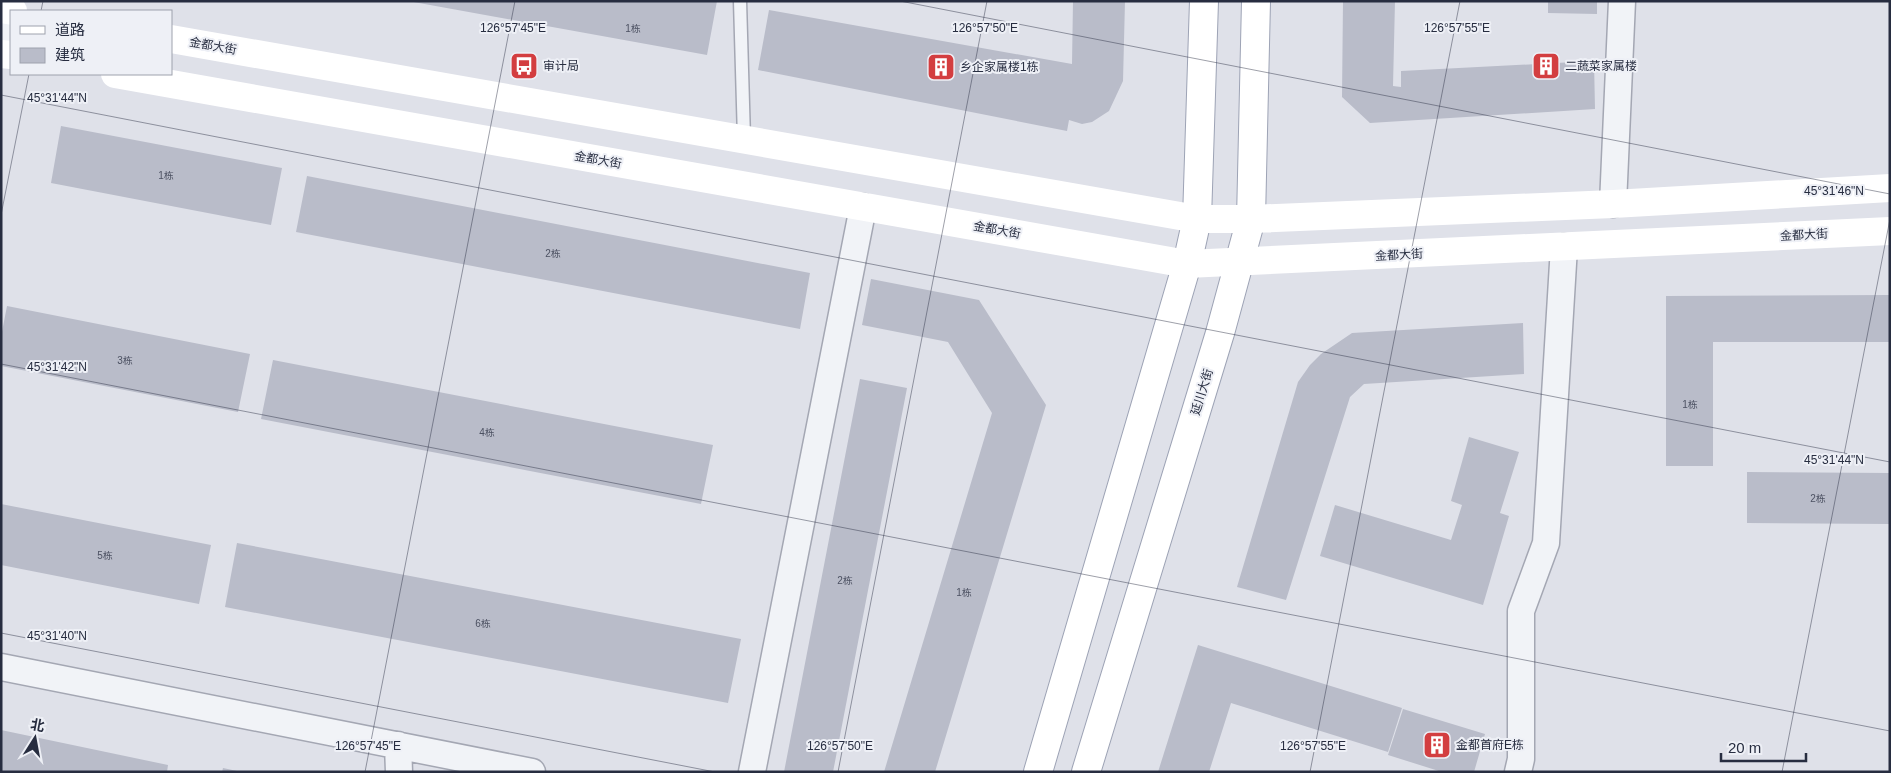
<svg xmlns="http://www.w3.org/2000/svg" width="1891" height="773" font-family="Helvetica,'Noto Sans SC',sans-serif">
	<rect width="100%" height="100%" fill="#dfe1e9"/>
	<path fill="#b9bcc9" d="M408,1H717L707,55Z
		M1073,1H1125L1123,81L1109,111L1092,122L1082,124L1069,120L1067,131L758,70L769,10L1072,64Z
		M1343,1H1395L1393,86L1401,87V71L1594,61L1595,109L1370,123L1342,97Z
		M1548,1H1597V14L1548,13Z
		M61,126L282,168L271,225L51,183Z
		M307,176L810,273L800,329L296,232Z
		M871,279L979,300L1046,405L935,772H884L992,413L948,342L862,325Z
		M1890,295V342H1713V466H1666V296Z
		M7,306L250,354L238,412L1,366V337Z
		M1523,323L1524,374L1364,384L1350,397L1286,600L1237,587L1298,382L1310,365L1321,354L1352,333Z
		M273,360L713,445L701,504L261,419Z
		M860,379L907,388L833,772H784Z
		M1469,437L1519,452L1500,513L1509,516L1483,605L1320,556L1335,505L1451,540L1462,505L1451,501Z
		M1747,472L1890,473V524L1747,523Z
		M1,504L211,545L199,604L1,565Z
		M237,543L741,639L728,703L225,607Z
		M1198,645L1402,708L1388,752L1231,703L1209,772H1158Z
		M1403,709L1485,734L1474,772H1442L1388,755Z
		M1,730L168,765L167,772H1Z
		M223,768L237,771V772H222Z"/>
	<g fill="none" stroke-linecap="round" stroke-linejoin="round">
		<defs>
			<path id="service" d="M740,1L744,139"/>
			<path id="minor" d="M1613,204L1622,1
				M1,667L532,772
				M398,745L399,772
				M752,772L863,207
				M1518,772L1521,759V611L1546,543L1564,247"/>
			<path id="tertiary" d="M1,40L7,1"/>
			<path id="primary" d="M1038,772L1187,264L1197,219L1204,1
				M1086,772L1220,333L1251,219L1256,1"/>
		</defs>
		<use href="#service" stroke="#a4a7b3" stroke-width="15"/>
		<use href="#minor" stroke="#a4a7b3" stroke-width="29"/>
		<use href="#tertiary" stroke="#a4a7b3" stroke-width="30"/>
		<use href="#primary" stroke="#9da3b5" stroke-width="30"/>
		<use href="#service" stroke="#f1f3f7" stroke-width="12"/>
		<use href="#minor" stroke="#f1f3f7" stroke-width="26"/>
		<use href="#tertiary" stroke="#f1f3f7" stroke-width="28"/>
		<path stroke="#fff" stroke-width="28" d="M1,9L13,11
			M171,39L1197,219H1251L1613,204L1890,188
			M1,54L11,55
			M115,74L1187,264L1890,231"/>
		<use href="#primary" stroke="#fff" stroke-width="28"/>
	</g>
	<path fill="none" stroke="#272d40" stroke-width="1" stroke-opacity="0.45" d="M900,1L1890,194M41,11L43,1M1,95L1890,462M1,215L29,74M1,364L1890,731M1,633L715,772M365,772L515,1M838,772L987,1M1310,772L1460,1M1782,772L1890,219"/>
	<defs>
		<symbol id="bus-square" viewBox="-11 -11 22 22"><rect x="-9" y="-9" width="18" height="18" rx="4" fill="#d33e40" stroke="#eef0f6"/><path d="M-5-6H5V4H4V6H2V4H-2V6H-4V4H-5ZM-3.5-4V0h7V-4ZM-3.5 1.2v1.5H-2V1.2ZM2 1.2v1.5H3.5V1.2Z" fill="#fff"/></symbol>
		<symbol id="building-square" viewBox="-11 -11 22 22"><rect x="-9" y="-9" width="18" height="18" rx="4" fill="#d33e40" stroke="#eef0f6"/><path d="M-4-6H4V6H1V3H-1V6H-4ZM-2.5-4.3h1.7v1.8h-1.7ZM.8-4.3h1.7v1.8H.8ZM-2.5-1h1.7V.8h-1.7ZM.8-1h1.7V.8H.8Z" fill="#fff"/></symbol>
	</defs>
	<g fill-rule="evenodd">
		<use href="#bus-square" x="508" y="50" width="32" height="32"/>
		<use href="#building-square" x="1530" y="50" width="32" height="32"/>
		<use href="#building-square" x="925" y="51" width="32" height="32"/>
		<use href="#building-square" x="1421" y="729" width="32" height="32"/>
	</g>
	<g text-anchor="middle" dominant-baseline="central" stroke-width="4" stroke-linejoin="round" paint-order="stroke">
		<g font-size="10" fill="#4c5162">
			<text x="633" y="28">1栋</text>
			<text x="166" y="175">1栋</text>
			<text x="553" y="253">2栋</text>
			<text x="125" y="360">3栋</text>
			<text x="1690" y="404">1栋</text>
			<text x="487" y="432">4栋</text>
			<text x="1818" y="498">2栋</text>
			<text x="105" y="555">5栋</text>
			<text x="845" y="580">2栋</text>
			<text x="964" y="592">1栋</text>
			<text x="483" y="623">6栋</text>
		</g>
		<g font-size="12" fill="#272d40" stroke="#eef0f6">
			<text transform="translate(213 46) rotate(10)">金都大街</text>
			<text transform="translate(598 160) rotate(10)">金都大街</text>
			<text transform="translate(997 230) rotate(10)">金都大街</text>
			<text transform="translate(1804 235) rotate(-3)">金都大街</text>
			<text transform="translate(1399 255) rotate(-3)">金都大街</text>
			<text transform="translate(1202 392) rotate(-73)">延川大街</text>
		</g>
		<g font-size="12" fill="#272d40" stroke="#eef0f6" text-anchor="start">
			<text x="543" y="66">审计局</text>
			<text x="1565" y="66">二蔬菜家属楼</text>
			<text x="960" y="67">乡企家属楼1栋</text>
			<text x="1456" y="745">金都首府E栋</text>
		</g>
	</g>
	<g font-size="12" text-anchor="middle" fill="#272d40" stroke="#eef0f6" stroke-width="4" stroke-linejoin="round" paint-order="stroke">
		<text x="513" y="32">126°57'45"E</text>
		<text x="985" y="32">126°57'50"E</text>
		<text x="1457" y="32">126°57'55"E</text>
		<text x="57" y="102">45°31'44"N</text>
		<text x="1834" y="195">45°31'46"N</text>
		<text x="57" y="371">45°31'42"N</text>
		<text x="1834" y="464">45°31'44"N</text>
		<text x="57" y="640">45°31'40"N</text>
		<text x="368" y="750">126°57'45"E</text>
		<text x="840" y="750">126°57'50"E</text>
		<text x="1313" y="750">126°57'55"E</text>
	</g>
	<rect width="1891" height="773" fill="none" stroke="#272d40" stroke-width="5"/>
	<rect x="10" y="10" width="162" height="65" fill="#eef0f6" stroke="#9ea2ad"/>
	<rect x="20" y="26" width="25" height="8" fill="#ffffff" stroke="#9ea2ad"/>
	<text x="55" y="35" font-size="15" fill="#272d40">道路</text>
	<rect x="20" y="48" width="25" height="15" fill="#b9bcc9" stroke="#9ea2ad"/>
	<text x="55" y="60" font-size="15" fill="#272d40">建筑</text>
	<g transform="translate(35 738) rotate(11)" stroke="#eef0f6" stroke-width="4" paint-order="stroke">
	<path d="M0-4L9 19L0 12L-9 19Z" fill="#272d40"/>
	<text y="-8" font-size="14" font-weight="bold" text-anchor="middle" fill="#272d40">北</text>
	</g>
	<path d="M1721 753v8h85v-8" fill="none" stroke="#272d40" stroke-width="2.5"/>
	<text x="1728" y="753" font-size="15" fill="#272d40" stroke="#eef0f6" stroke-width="4" paint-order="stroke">20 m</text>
</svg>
